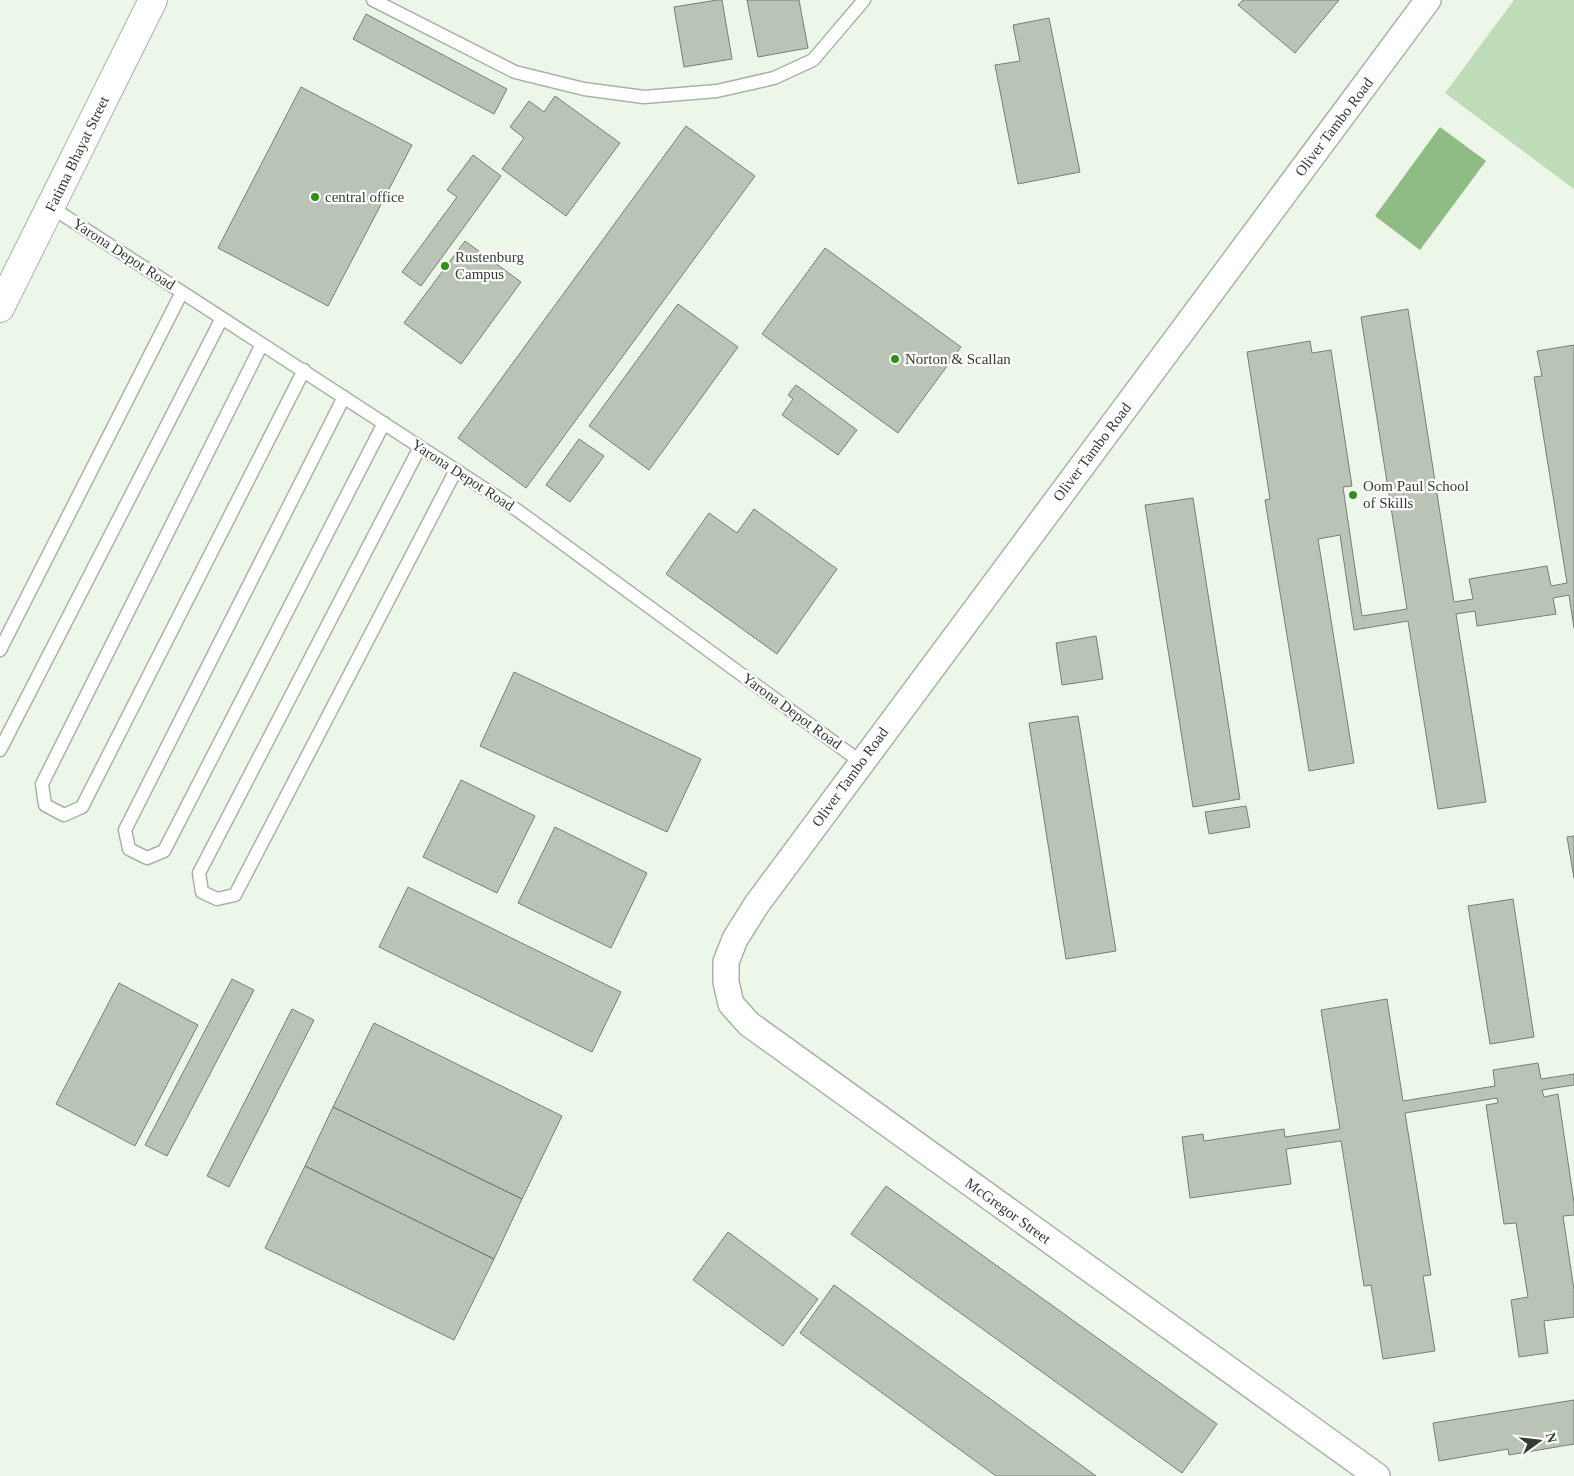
<svg xmlns="http://www.w3.org/2000/svg" width="1574" height="1476" font-family="'Times New Roman',serif">
	<rect width="100%" height="100%" fill="#ecf7e9"/>
	<path fill="#bedcb8" d="M1514,0H1574V189L1445,93Z"/>
	<path fill="#8ebc84" d="M1440,127L1486,161L1420,250L1375,216Z"/>
	<path fill="#b9c4b7" stroke="#767f74" d="M717,0H722L732,59L684,67L674,7Z
		M747,0H799L808,48L758,57Z
		M1243,0H1339L1295,53L1238,5Z
		M366,14L507,89L494,114L353,39Z
		M1049,18L1080,172L1018,184L995,65L1020,61L1013,25Z
		M301,87L412,145L328,306L218,248Z
		M555,96L620,143L566,216L502,169L524,138L510,127L529,101L544,112Z
		M686,126L755,176L526,488L458,438Z
		M473,155L501,176L421,286L402,272L457,197L447,190Z
		M465,241L521,282L461,364L404,323Z
		M825,248L961,347L898,433L762,334Z
		M678,304L738,347L649,470L589,426Z
		M1408,309L1454,602L1473,599L1469,579L1547,566L1551,586L1567,583L1534,377L1542,376L1537,351L1574,345V628L1569,595L1553,598L1556,614L1477,626L1475,611L1456,614L1486,802L1438,809L1408,621L1354,630L1340,535L1318,539L1354,763L1309,771L1265,500L1270,499L1247,352L1310,341L1312,353L1331,350L1352,486L1343,487L1362,616L1407,609L1361,317Z
		M796,385L857,430L838,455L782,415L793,399L788,395Z
		M579,439L604,456L570,502L546,485Z
		M1193,498L1240,799L1193,807L1145,505Z
		M754,509L837,569L777,654L666,574L709,513L737,533Z
		M1096,636L1103,679L1062,685L1056,643Z
		M514,672L701,759L667,832L480,746Z
		M1078,716L1116,951L1066,959L1029,723Z
		M461,780L535,816L497,893L423,857Z
		M1246,806L1250,827L1209,834L1205,812Z
		M555,827L647,873L611,948L518,903Z
		M1574,836V878L1567,837Z
		M408,887L621,992L592,1052L379,947Z
		M1513,899L1534,1037L1490,1044L1468,906Z
		M232,979L254,990L167,1156L145,1145Z
		M119,983L198,1025L135,1146L56,1104Z
		M1387,999L1403,1101L1495,1086L1493,1070L1538,1063L1541,1079L1574,1074V1085L1542,1090L1544,1097L1558,1094L1574,1203V1215L1563,1216L1574,1290V1317L1544,1321L1548,1353L1519,1357L1511,1300L1528,1297L1516,1223L1504,1224L1486,1105L1498,1103L1497,1098L1405,1113L1431,1275L1423,1276L1435,1351L1383,1359L1371,1285L1364,1286L1341,1141L1286,1149L1291,1184L1190,1198L1182,1137L1203,1134L1204,1141L1284,1129L1285,1137L1340,1129L1321,1010Z
		M292,1009L314,1020L229,1187L207,1176Z
		M374,1023L562,1116L522,1199L333,1107Z
		M333,1107L522,1199L494,1259L305,1166Z
		M305,1166L494,1259L454,1340L265,1248Z
		M886,1186L1217,1424L1182,1473L851,1234Z
		M728,1232L818,1299L783,1346L693,1280Z
		M834,1285L1096,1476H996L800,1333Z
		M1574,1400V1444L1509,1455L1508,1449L1439,1461L1433,1423Z"/>
	<g fill="none" stroke-linecap="round" stroke-linejoin="round">
		<defs>
			<path id="service" d="M373,0L515,72L584,89L644,97L717,91L774,78L813,60L864,0
				M51,207L517,510L861,762
				M262,344L42,784L45,805L64,815L82,807L304,370
				M344,397L125,830L129,849L147,858L164,851L384,423
				M420,447L199,873L202,892L217,899L235,895L456,470
				M0,650L182,292
				M0,750L222,318"/>
			<path id="minor" d="M1377,1476L749,1024L731,1004L726,982V962L735,939L757,904L1428,0"/>
			<path id="secondary" d="M0,308L153,0"/>
		</defs>
		<use href="#service" stroke="#a8b3a6" stroke-width="15"/>
		<use href="#minor" stroke="#a8b3a6" stroke-width="28"/>
		<use href="#secondary" stroke="#a8b3a6" stroke-width="30"/>
		<use href="#service" stroke="#fff" stroke-width="12"/>
		<use href="#minor" stroke="#fff" stroke-width="25"/>
		<use href="#secondary" stroke="#fff" stroke-width="28"/>
	</g>
	<g fill="#2f9214" stroke="#fff" stroke-width="2">
		<circle cx="315" cy="197" r="5"/>
		<circle cx="445" cy="266" r="5"/>
		<circle cx="895" cy="359" r="5"/>
		<circle cx="1353" cy="495" r="5"/>
	</g>
	<g text-anchor="middle" dominant-baseline="central" stroke-width="4.5" stroke-linejoin="round" paint-order="stroke">
		<g font-size="15" fill="#373b36" stroke="#fff">
			<text transform="translate(1334 127) rotate(-53)">Oliver Tambo Road</text>
			<text transform="translate(77 154) rotate(-64)">Fatima Bhayat Street</text>
			<text transform="translate(124 254) rotate(33)">Yarona Depot Road</text>
			<text transform="translate(1092 452) rotate(-53)">Oliver Tambo Road</text>
			<text transform="translate(463 475) rotate(33)">Yarona Depot Road</text>
			<text transform="translate(792 711) rotate(36)">Yarona Depot Road</text>
			<text transform="translate(850 777) rotate(-54)">Oliver Tambo Road</text>
			<text transform="translate(1008 1211) rotate(36)">McGregor Street</text>
		</g>
		<g font-size="15" fill="#373b36" stroke="#fff" text-anchor="start">
			<text x="325" y="197">central office</text>
			<text x="455" y="257">Rustenburg<tspan x="455" dy="17">Campus</tspan></text>
			<text x="905" y="359">Norton &amp; Scallan</text>
			<text x="1363" y="486">Oom Paul School<tspan x="1363" dy="17">of Skills</tspan></text>
		</g>
	</g>
	<g transform="translate(1539 1441) rotate(75)" stroke="#ffffff" stroke-width="4" paint-order="stroke">
	<path d="M0-4L9 19L0 12L-9 19Z" fill="#373b36"/>
	<text y="-8" font-size="14" font-weight="bold" text-anchor="middle" fill="#373b36">N</text>
	</g>
</svg>
